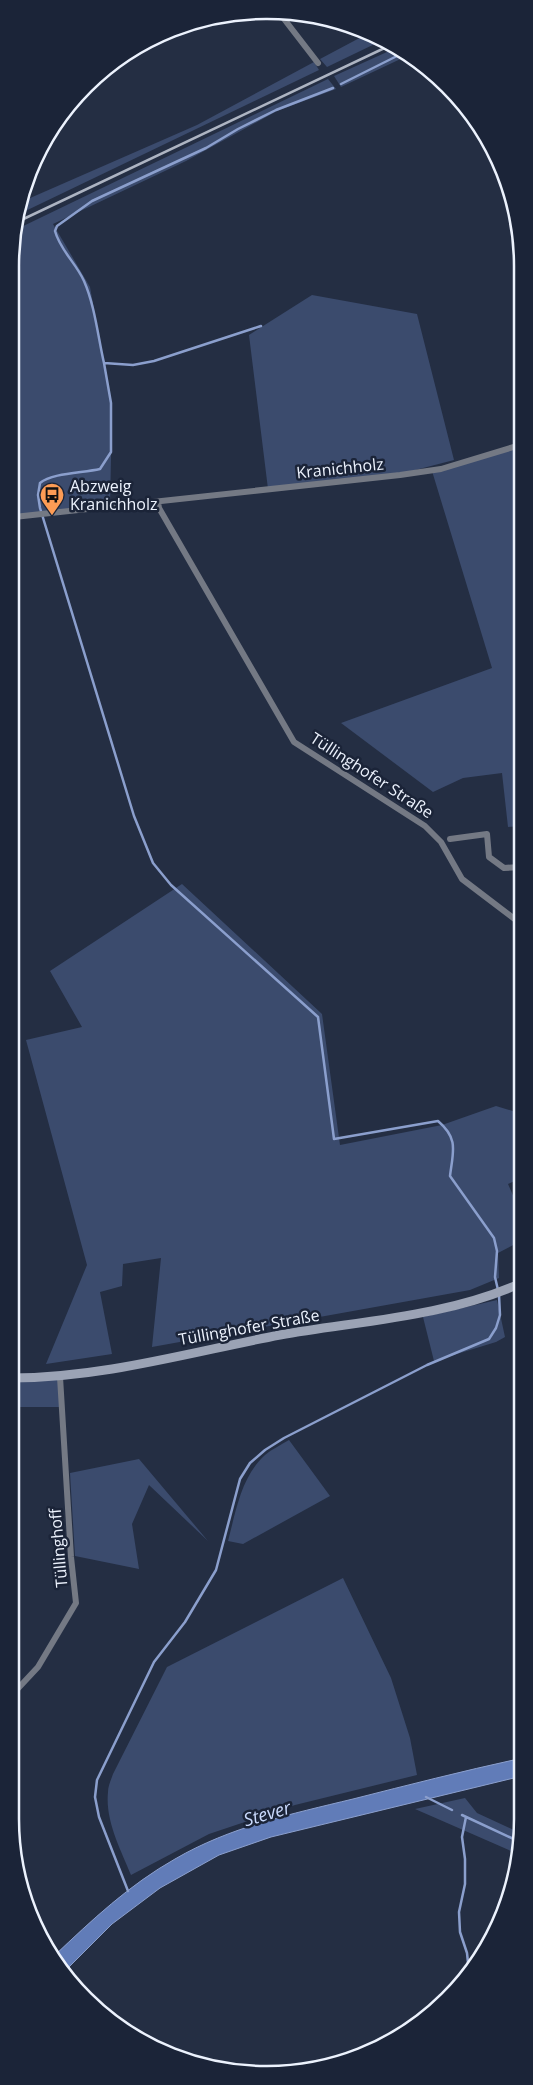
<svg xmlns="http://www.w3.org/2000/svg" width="533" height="2085" font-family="'Open Sans',sans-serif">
	<rect width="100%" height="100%" fill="#242e43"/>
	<path fill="#3b4b6d" d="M367,34L383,40L327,67L320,59Z
		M398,47L409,55L341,87L334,76Z
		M314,62L319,70L15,216L21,202L197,125Z
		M328,79L336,89L277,111L186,161L53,224L90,287L112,410L110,505L14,515L15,230Z
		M312,295L417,314L454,460L400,474L268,489L249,335Z
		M520,447V826L508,827L502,773L463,778L433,792L341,723L492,668L432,471Z
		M182,884L322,1014L340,1145L442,1125L496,1106L516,1112L519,1126V1179L508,1184L519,1209V1242L498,1253L499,1278L470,1290L152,1347L161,1258L123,1264L122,1286L100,1292L112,1354L46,1364L87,1265L26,1040L82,1027L50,971Z
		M497,1300L505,1337L496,1342L434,1361L423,1317Z
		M11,1380H59L60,1407H11Z
		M289,1440L330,1496L243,1544L228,1541C236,1511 241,1477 265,1455C272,1449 281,1445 289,1440Z
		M139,1459L208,1541L149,1485L132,1524L139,1569L75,1556L70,1473Z
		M343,1578L391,1678L410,1738L417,1775L295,1805L209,1834L131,1875C121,1850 105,1821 108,1792C108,1786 111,1780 113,1774L167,1667Z
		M465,1798L477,1813L518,1832V1854L415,1809Z"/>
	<path fill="#617cb8" stroke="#8b9fcd" d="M518,1759V1777L271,1837L219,1855L160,1888L112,1924L64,1972L54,1956C92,1920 129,1885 175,1859C230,1827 291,1814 353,1799C408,1785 463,1771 518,1759Z"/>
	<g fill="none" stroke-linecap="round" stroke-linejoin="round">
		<path stroke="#8b9fcd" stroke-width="2.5" d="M341,84L405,52
			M261,326L154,361L133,365L104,363L111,403V452L100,469C82,473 52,473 40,483L38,495L40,508L134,816L153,863L171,885L318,1017L334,1139L438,1121C459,1139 453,1151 450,1176L494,1238L497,1251L495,1277L498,1290
			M104,363C98,337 95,306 84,281C76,263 60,250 55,231L57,226L92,201L206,148L238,129L276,110L333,88
			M426,1797L452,1810
			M462,1815L518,1841
			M466,1817L462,1837L465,1859V1884L459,1912L460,1932L467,1953L469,1972
			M128,1891L99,1817L95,1797L97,1780L154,1662L185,1622L216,1570L240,1479L250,1463L265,1450L284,1438L427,1365L489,1339L496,1328L500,1315L499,1295"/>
		<path stroke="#747984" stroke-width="6" d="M281,15L318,63
			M158,502L159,508L294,742L425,826L441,842L462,879L520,923
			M14,517L400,475L441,469L520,445
			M450,839L487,834L489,857L504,868L520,867
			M10,1697L38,1667L76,1603L71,1557L60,1377"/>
		<path stroke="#9ba3b5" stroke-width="9" d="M11,1378C102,1378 191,1352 280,1335C359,1321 444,1317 519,1284"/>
		<path stroke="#adb4c2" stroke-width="2.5" d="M15,223L393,44"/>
	</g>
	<defs>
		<symbol id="bus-pin" viewBox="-11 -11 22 30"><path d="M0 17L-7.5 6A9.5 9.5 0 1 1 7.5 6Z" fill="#fd9c55" stroke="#1b2438"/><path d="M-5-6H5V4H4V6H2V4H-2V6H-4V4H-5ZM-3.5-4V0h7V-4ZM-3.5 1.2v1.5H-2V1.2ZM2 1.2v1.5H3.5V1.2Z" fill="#111"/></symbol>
	</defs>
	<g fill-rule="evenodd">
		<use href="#bus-pin" x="38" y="481" width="28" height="38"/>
	</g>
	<g text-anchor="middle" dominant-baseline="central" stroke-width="5" stroke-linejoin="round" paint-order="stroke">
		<g font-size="16" fill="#ecf2fd" stroke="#1b2438">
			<text transform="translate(340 468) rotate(-6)">Kranichholz</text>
			<text transform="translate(372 775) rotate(33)">Tüllinghofer Straße</text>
			<text transform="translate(249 1327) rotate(-10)">Tüllinghofer Straße</text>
			<text transform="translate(58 1548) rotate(-95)">Tüllinghoff</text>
		</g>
		<g font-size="16" fill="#ecf2fd" stroke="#1b2438" text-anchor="start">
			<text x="70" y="486">Abzweig<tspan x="70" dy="18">Kranichholz</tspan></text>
		</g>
		<g font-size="18" font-style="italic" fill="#cadafd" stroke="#1b2438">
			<text transform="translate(267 1813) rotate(-16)">Stever</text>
		</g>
	</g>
	<path d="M0 0H533V2085H0ZM266 19H267A247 247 0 0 1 514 266V1819A247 247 0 0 1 267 2066H266A247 247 0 0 1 19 1819V266A247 247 0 0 1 266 19Z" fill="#1b2438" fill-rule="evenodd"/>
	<path fill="none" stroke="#ecf2fd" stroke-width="2.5" d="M266 19H267A247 247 0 0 1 514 266V1819A247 247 0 0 1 267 2066H266A247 247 0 0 1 19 1819V266A247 247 0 0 1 266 19Z"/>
</svg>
